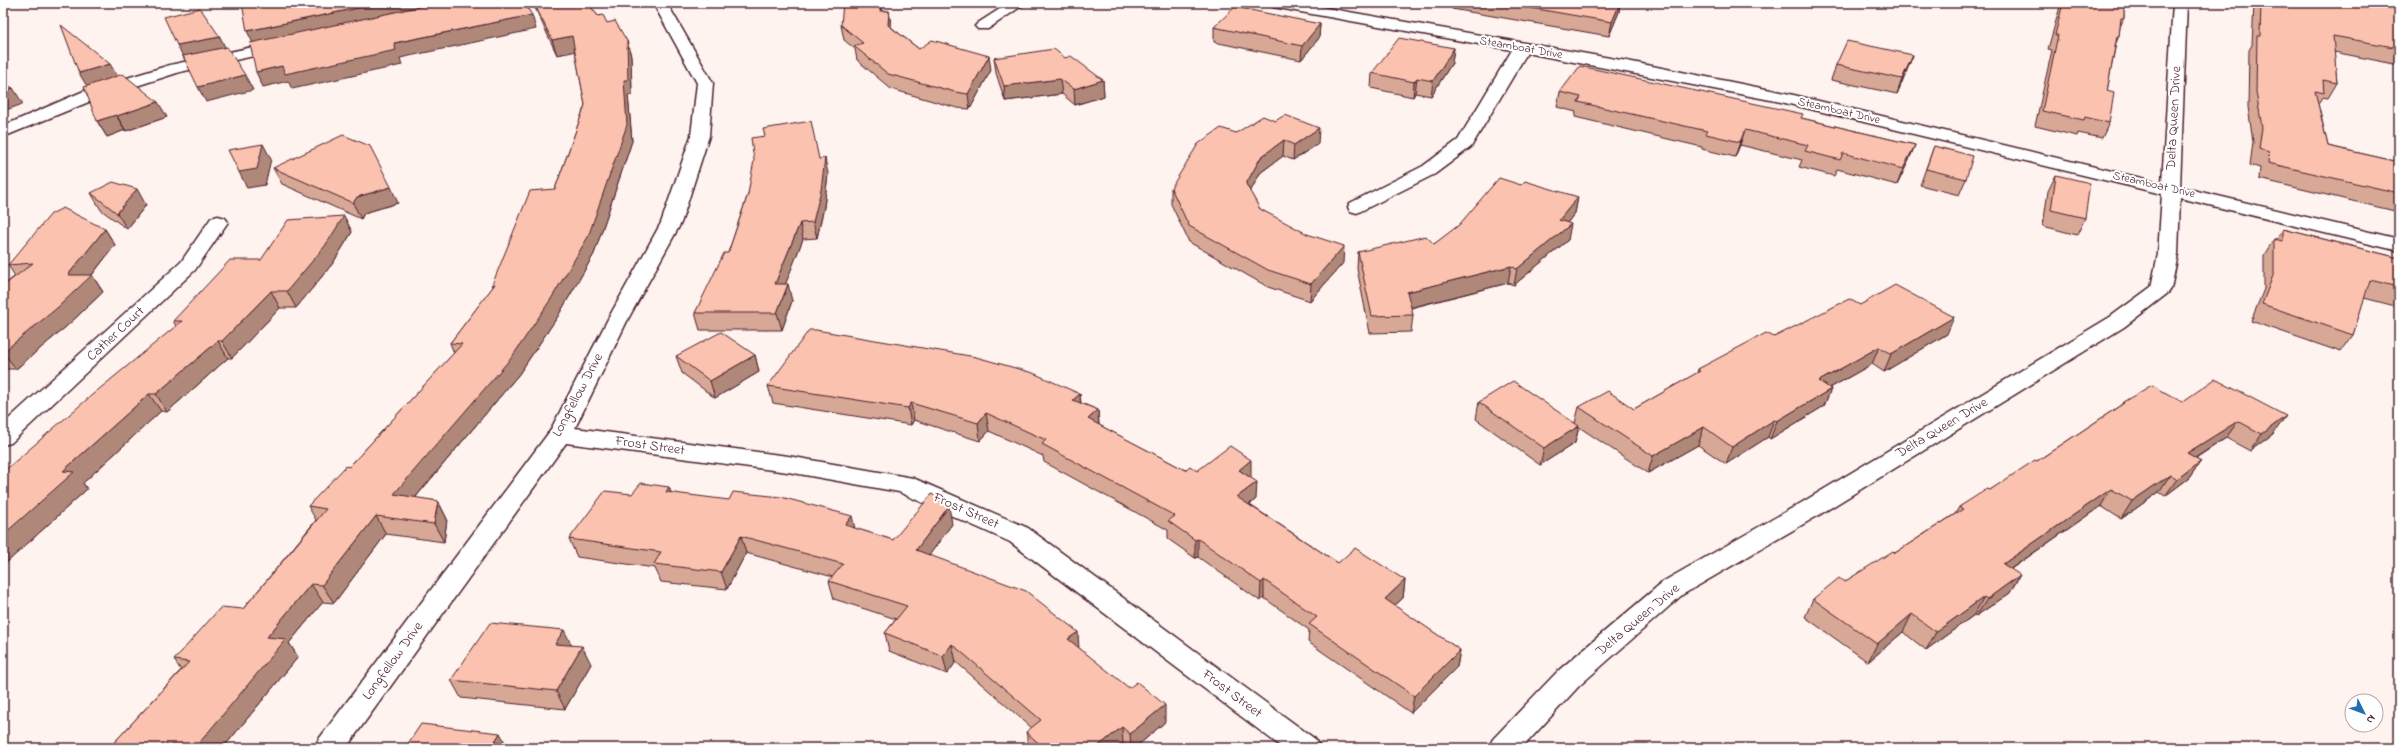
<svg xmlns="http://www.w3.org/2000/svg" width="2402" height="751" font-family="'Indie Flower',sans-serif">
	<rect width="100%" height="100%" fill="#fef3ef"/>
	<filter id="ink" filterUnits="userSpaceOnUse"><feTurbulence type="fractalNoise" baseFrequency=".025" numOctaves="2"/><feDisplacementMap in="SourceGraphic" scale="8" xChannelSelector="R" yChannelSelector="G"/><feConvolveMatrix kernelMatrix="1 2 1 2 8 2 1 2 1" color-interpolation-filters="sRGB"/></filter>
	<g filter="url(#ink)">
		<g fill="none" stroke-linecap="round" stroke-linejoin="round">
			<defs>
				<path id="minor" d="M653,3H667L713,83L709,136L681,223L628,319L575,428L788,456L913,478L1028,528L1315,739L1320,748H1283L1010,542L899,492L788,472L566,443L346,748H314L319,739L550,431L608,319L661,223L691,136L697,83Z
					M1009,3H1026L988,29H978L975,26L978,23Z
					M1266,3H1298L1627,61L1781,92L2162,183L2173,3H2187L2180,187L2399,239V251L2180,198L2178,254L2171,289L2168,293L2124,327L1819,515L1682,595L1579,686L1522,748H1488L1493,739L1559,670L1664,581L1801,503L2110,317L2151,287L2158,254L2162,194L1781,102L1527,53L1471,147L1435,174L1357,213L1350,211L1348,207L1350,203L1423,166L1458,140L1512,50L1273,7Z
					M280,41L286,43L288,46L286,49L180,72L96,99L3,137V126L84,91L170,65Z
					M218,216L225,218L228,222L195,270L11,443L3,445V424L181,262L211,218Z"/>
			</defs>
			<use href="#minor" stroke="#4a1f2b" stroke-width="3"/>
			<use href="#minor" fill="#fff" fill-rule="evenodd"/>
		</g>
		<path fill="#d8a896" stroke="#4a1f2b" d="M533,3H588L598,16L607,23L627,41L631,56L632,95H628L632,141L594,254L558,316L519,374L415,498L438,501L447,519L444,542L386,534L334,603L323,602L289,643L298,657L223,748H109L181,670L174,660L243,609L316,520L308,506L349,467L454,353L450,343L493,287L492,285L555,189L585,105L575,51L557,55L536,10Z
			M881,3L883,11H889L891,27L919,49L991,70L970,109L957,108L891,89L857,60L855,49L844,40L841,25Z
			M1453,3H1620L1619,12L1609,36L1452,9Z
			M2061,3H2124V18L2120,27L2119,36L2116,43L2107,91L2109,123L2102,138L2078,133L2077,136L2035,126L2052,50L2048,49Z
			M2254,3H2399V65L2334,52L2337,83L2328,98L2322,97L2318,104L2328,146L2399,162V212L2259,179L2260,168L2250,165L2253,142L2248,107L2249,50L2252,45Z
			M1320,24L1319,38L1301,60L1214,42V27Z
			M1454,48L1452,63L1431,96L1415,93L1413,97L1371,88L1372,73Z
			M1913,55L1907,70L1897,94L1831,80L1836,65Z
			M994,58H1065L1103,80L1104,96L1075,105L1062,94L1005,101L996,73Z
			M117,76L167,117L126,131L125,130L107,137L97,121Z
			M1560,92L1801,118L1915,145L1909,160L1897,185L1837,169L1834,176L1799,167L1802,160L1740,145L1735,157L1702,149V147L1575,117L1576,112L1557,107Z
			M1275,121L1318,144L1293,160L1283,156L1260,173L1250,192L1260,209L1343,263L1310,301L1268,287L1189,242L1171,204V188L1236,133Z
			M765,136L819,159L828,174L824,207L817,238L803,239L785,284L792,301L782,330H700L695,313L728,253L748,194Z
			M1934,146L1966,179L1959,195L1920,185Z
			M273,168L398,203L364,213L361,219L282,184Z
			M2056,175L2085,218L2077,235L2043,226L2048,191Z
			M1521,185L1578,197L1575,213L1567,223L1568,240L1514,285L1508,283L1411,308L1413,315L1411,332L1370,333L1357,269L1358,252L1434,244Z
			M91,193L146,205L127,229L101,210Z
			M344,216L352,232L333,263L296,308H280L232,358H228L167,412L161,411L83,483L87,489L3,566L176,326L173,321L261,260Z
			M105,229L115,245L92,275L103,292L68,325L16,369H3V286L15,276L8,265Z
			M2283,229L2399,258V307L2364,298L2353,335L2341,352L2251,321L2264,289V255L2274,239H2277Z
			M1860,305L1947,334L1884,372L1872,364L1830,388L1831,389L1824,406L1770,439L1768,437L1726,464L1698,445L1648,473L1579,427L1575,443L1540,465L1476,419L1479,402L1575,423L1579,407L1634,409L1697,373L1698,369L1774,337Z
			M755,355L759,372L715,398L682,373L676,356Z
			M768,386L1080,394L1081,403L1098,410L1099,425L1185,470L1251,478L1256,499L1250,505L1338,563L1405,580L1403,598L1394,606L1460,650L1457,667L1411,713L1308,642L1309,630L1264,598L1260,601L1198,557L1195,558L1168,539V530L1044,462L1043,456L989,431L980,441L914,420L911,425L773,403Z
			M2123,402H2182L2274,433L2250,451L2226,438L2196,458L2201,461L2189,478L2165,496L2159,492L2121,519L2101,506L2011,569L2010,593L1976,616L1974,615L1926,650L1903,632L1868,662L1805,617L1813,599L1844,582L1895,553L1955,514L1959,507L1990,490L2037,461L2121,405Z
			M671,493L854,528L893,540L952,524L929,555L1079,648L1165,722L1135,748H1127L1123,744L1119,748H1029L1026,732L1032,728L956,662L947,674L889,651L885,633L896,619L834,599L829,581L833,577L746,553L727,589L661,582L655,568L577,557L569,539L632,494Z
			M572,645L591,664L565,709L461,698L451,680Z"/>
		<path fill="#b0887a" stroke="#4a1f2b" d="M382,3H453L254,45L247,31Z
			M881,3L883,14L880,11Z
			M1620,3L1619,12L1609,36L1612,22Z
			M889,11L891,25V39L888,25Z
			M532,15L536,29L400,58L402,65L292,89L288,81L263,87L256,72L282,66Z
			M1320,24L1319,38L1301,60L1302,46Z
			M572,36L577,51L557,55L552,40Z
			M220,37L227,51L185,60L177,45Z
			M627,41L631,56L632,95H628L632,141L594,254L558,316L519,374L403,512L394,494L624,80Z
			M1454,48L1452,63L1431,96L1433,81Z
			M1913,55L1907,70L1897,94L1902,79Z
			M989,56L991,70L970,109L968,94Z
			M110,64L119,79L88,88L79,73Z
			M245,75L253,90L206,102L198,87Z
			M1417,78L1415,93L1413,97L1414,82Z
			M1060,79L1062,94L1005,101L1004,86Z
			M1103,80L1104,96L1075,105L1074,89Z
			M13,88L23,104L3,111V92Z
			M158,102L167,117L126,131L117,116Z
			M116,115L125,130L107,137L97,121Z
			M1319,128L1318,144L1293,160L1294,145Z
			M1745,130L1740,145L1735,157L1740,142Z
			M1284,140L1283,156L1260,173L1246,200V184L1261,157Z
			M263,144L271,159L265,185L247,188L239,172Z
			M1915,145L1909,160L1897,185L1903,169Z
			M825,158L828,174L824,207L817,238L813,222Z
			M3,179L6,186L3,187Z
			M391,187L398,203L364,213L361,219L353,203L357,197Z
			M137,189L146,205L127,229L117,213Z
			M1578,197L1575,213L1556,236L1559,220Z
			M344,216L352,232L333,263L296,308L287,291Z
			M800,223L803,239L779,301L775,284Z
			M1571,224L1568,240L1514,285L1517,269Z
			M105,229L115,245L91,276L92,275L103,292L68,325L16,369L3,352L68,275Z
			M1344,246L1343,263L1310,301L1311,284Z
			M1511,266L1508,283L1405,309L1407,292Z
			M788,284L792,301L782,330L777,313Z
			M271,291L280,308L232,358L222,341Z
			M1954,317L1947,334L1884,372L1891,354Z
			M218,341L228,358L167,412L156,394Z
			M1879,347L1872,364L1812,398L1819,381Z
			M755,355L759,372L715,398L710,381Z
			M1831,389L1824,406L1770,439L1777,421Z
			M149,394L161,411L83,483L87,489L3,566V535L63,471Z
			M1080,394L1081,411L1073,400Z
			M911,403L914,420L911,425L908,408Z
			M1098,410L1099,427L1088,419Z
			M986,413L989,431L980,441L978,423Z
			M2286,416L2274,433L2250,451L2262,434Z
			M1774,420L1768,437L1726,464L1732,447Z
			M2238,421L2226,438L2176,470L2187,453Z
			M1579,426L1575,443L1540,465L1544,448Z
			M1704,427L1698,445L1648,473L1653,456Z
			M1251,460V478L1239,470Z
			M2201,461L2189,478L2165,496L2177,479Z
			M2170,475L2159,492L2121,519L2132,501Z
			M1257,482L1256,499L1237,514V497Z
			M669,487L676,505L666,492Z
			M2111,489L2101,506L1993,581L2003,564Z
			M438,501L447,519L444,542L434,524Z
			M949,506L952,524L920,568L916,550Z
			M376,516L386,534L334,603L322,585Z
			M852,516L856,533L845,525Z
			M741,536L746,553L727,589L721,572Z
			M1198,539V557L1195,558V540Z
			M2020,575L2010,593L1976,616L1987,599Z
			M1264,580V598L1260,601L1261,583Z
			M1405,580L1403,598L1382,617L1385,599Z
			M311,584L323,602L289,643L298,657L223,748H195L267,637Z
			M1984,597L1974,615L1926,650L1936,632Z
			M1912,614L1903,632L1868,662L1877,644Z
			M564,630L573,648L555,644Z
			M1078,632L1079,650L1068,639Z
			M952,644L956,662L947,674L943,656Z
			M582,646L591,664L565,709L556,691Z
			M1460,650L1457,667L1411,713L1414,696Z
			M1165,705V722L1135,748H1131L1130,734Z
			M1122,727L1123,744L1119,748H1096Z
			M500,733L508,748H491Z"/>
		<path fill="#fbc3af" stroke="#4a1f2b" d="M242,3H382L247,31Z
			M437,3H524L532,15L394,43L396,50L285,74L282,66L256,72L250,43Z
			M534,3H588L598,16L603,15L607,23L615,21L627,41L628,80H624L627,125L588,237L551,299L512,357L394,494L438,501L434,524L376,516L322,585L311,584L267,637L286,639L195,748H109L189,662L174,660L221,607L243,609L326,509L308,506L346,466L349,467L462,344L450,343L495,284L492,285L530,191L555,189L585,105L572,36L552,40Z
			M843,3H881L880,11H889L888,25L919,49L932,40L989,56L968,94L955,92L888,74L854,46L863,43L841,25Z
			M1502,3H1620L1612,22Z
			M2063,3H2124V18H2121L2119,36H2117L2107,91L2114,93L2109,123L2085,117L2084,120L2042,111L2058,35H2055Z
			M2261,3H2370L2399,9V48L2333,36L2337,83L2323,80L2324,93L2315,91L2328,146L2399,162V193L2268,163L2269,152L2259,149L2262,127L2256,92L2257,36H2260Z
			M1235,7L1320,24L1302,46L1214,27Z
			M200,8L220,37L177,45L164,17Z
			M61,25L110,64L79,73Z
			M1399,38L1454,48L1433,81L1417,78L1414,82L1372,73Z
			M1847,41L1913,55L1902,79L1836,65Z
			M227,47L245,75L198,87L183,56Z
			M1054,49L1065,58L1071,56L1103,80L1074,89L1060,79L1004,86L994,58Z
			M1580,66L1803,114L1801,118L1915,145L1903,169L1843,153L1840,160L1805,151L1808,145L1745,130L1740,142L1706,134L1707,131L1578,102L1581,97L1560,92Z
			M123,74L158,102L117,116L116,115L97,121L84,87Z
			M3,83L13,88L3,92Z
			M1285,115L1319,128L1294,145L1284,140L1261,157L1246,184L1260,209L1307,234L1344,246L1311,284L1268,270L1189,226L1171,188L1198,144L1221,128L1236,133L1263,116L1275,121Z
			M811,121L819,159L825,158L821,190L813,222L800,223L775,284H788L777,313H695L724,253H728L748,194L754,160L751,138L765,136L763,129Z
			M343,135L370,146L391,187L357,197L353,203L273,168Z
			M263,144L257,169L239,172L228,150Z
			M1934,146L1973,156L1966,179L1926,169Z
			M2056,175L2090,183L2085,218L2051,210Z
			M1499,178L1521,185L1525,181L1578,197L1559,220L1571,224L1517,269L1511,266L1407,292L1413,315L1372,316L1358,252L1426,236L1434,244L1459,225Z
			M113,182L137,189L117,213L91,193Z
			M63,208L105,229L68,275H92L57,308L3,352V286L33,263L8,265L51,214Z
			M344,216L325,246L287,291H271L222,341H218L156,394H149L63,471L74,472L3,535V472L92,395L182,321H173L230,260H261L288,220Z
			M2283,229L2399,258V287L2370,280L2353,335L2262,304L2274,273V239L2283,241Z
			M1895,285L1954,317L1891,354L1879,347L1819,381L1831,389L1777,421L1774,420L1732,447L1704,427L1653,456L1579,407L1608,391L1634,409L1700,371L1698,369L1766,333L1774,337L1849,299L1860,305Z
			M809,330H816L976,357L1033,373L1080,394L1073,400L1098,410L1088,419L1185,470L1190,466L1197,471L1230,446L1251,460L1239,470L1257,482L1237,497L1338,563L1355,548L1405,580L1385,599L1460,650L1414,696L1309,624L1317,617L1264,580L1261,583L1198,539L1195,540L1168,521L1175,516L1042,444L1046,440L986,413L978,423L911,403L908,408L768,386Z
			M721,332L755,355L710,381L676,356Z
			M2215,379L2286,416L2262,434L2238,421L2187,453L2201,461L2177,479L2170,475L2132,501L2111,489L2003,564L2020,575L1987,599L1984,597L1936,632L1912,614L1877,644L1813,599L1839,578L1844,582L1893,551L1895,553L1963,509L1959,507L1987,489L1990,490L2035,460L2037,461L2124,403L2123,402L2152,385L2182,402Z
			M1513,381L1579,426L1544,448L1479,402Z
			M641,483L669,487L666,492L729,500L733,492L781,497L852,516L845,525L893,540L932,494L949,506L916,550L1026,591L1078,632L1068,639L1129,688L1137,682L1165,705L1130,734L1122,727L1096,748H1044L1026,732L1041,720L952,644L943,656L885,633L907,606L829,581L843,564L741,536L721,572L654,564L661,552L569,539L605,491L632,494Z
			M490,623L564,630L555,644L582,646L556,691L451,680Z
			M421,724L500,733L491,748H405Z"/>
	</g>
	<g text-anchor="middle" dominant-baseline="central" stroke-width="4" stroke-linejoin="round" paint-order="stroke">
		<g font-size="12" fill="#4a1f2b" stroke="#fff">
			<text transform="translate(1521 48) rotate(10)">Steamboat Drive</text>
			<text transform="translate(1839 111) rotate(13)">Steamboat Drive</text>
			<text transform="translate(2154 185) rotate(13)">Steamboat Drive</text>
		</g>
		<g font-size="14" fill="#4a1f2b" stroke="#fff">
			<text transform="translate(2174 118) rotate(-87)">Delta Queen Drive</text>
			<text transform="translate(116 334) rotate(-43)">Cather Court</text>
			<text transform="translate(578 395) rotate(-62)">Longfellow Drive</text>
			<text transform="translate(1942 428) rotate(-31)">Delta Queen Drive</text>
			<text transform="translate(650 446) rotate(8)">Frost Street</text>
			<text transform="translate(966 511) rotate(24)">Frost Street</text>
			<text transform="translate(1638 620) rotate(-40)">Delta Queen Drive</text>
			<text transform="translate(393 661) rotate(-54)">Longfellow Drive</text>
			<text transform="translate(1232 694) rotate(37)">Frost Street</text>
		</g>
	</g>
	<rect width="2402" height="751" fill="none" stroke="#fff" stroke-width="16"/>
	<rect x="8" y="8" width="2386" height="735" fill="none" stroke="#4a1f2b" stroke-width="1.5" filter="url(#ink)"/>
	<g transform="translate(2364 713) rotate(132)"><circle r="19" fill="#ffffff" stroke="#b7a5aa"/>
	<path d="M0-3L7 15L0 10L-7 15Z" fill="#1f6fb2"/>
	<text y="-6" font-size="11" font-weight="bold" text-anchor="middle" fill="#4a1f2b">N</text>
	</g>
</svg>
